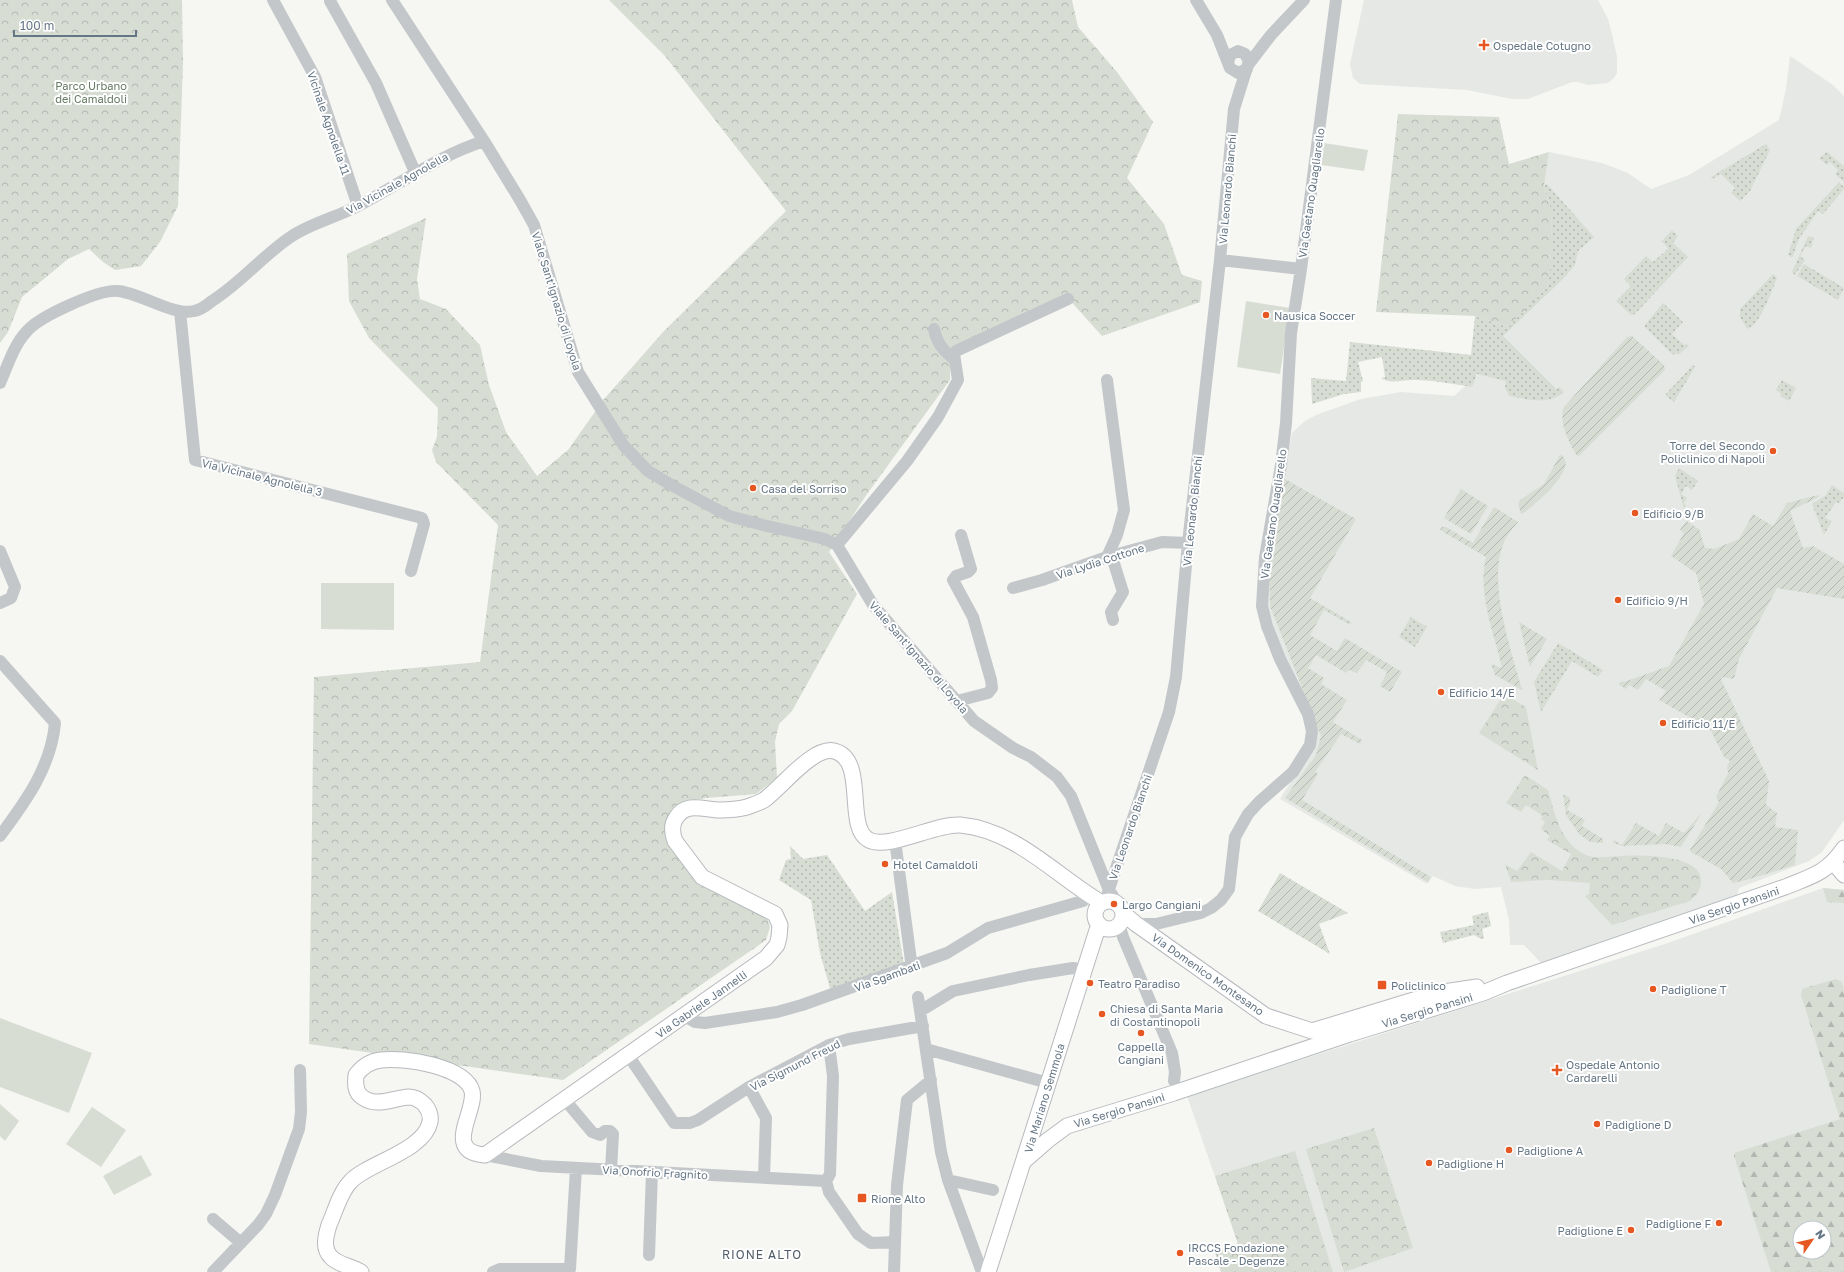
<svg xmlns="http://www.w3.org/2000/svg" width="1844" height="1272" font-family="'Golos Text',sans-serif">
	<defs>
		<pattern id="grass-dots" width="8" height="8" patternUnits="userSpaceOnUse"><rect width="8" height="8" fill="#d7ddd3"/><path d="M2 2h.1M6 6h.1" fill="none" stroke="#b2b8b1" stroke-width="1.8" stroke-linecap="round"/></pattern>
		<pattern id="forest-firs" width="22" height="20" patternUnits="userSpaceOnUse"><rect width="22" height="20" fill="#d7ddd3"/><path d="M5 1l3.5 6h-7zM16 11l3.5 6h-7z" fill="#b2b8b1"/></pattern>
		<pattern id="park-crowns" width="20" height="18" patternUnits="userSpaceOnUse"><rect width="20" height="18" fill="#d7ddd3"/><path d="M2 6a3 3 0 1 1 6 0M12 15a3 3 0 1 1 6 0" fill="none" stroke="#b2b8b1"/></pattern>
		<pattern id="garden-furrows" width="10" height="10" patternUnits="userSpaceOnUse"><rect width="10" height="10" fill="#d7ddd3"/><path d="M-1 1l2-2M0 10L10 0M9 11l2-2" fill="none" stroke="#b2b8b1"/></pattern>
	</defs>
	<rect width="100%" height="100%" fill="#f6f6f2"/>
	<path fill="#e6e8e6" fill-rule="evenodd" d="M1364,0H1598L1608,19L1612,34L1617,57V73L1614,78L1608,83L1588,85L1578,82H1572L1528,99H1512L1467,90L1360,84L1353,78L1350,64Z
		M1790,56L1833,85L1844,96V820L1822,852L1809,861L1739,888L1737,897L1541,963L1524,945H1510L1509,920L1501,887L1475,889L1455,886L1433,876L1427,884L1280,799L1315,742L1266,604L1269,553L1292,433L1305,421L1316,415L1361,399L1401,392L1454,396L1490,364L1508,327L1547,287L1552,213L1544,186L1549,152L1602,163L1628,173L1651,189L1689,175L1779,120L1786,89Z
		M1823,888L1844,890V1272H1221L1215,1252L1238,1243L1187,1096L1665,944ZM1800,1228H1824V1252H1800Z"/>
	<path fill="url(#grass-dots)" d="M1766,144L1770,150L1750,191L1740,201L1731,193L1735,188L1721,174L1712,179L1711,177Z
		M1827,152L1844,166V182L1835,174L1838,170L1830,162L1827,165L1819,158Z
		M1839,182L1844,187V189L1823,214L1818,211L1799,239L1792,258L1788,255L1796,229Z
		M1547,184L1594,237L1578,251L1575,265L1564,278L1503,336L1556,389L1559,387L1564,392C1547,406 1529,399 1509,396L1505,387L1506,381L1477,374L1472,387C1453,384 1434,380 1415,380C1403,379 1392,385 1381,378L1385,377L1382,357L1358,362L1363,381L1361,382V392L1344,394L1312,404L1311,378L1346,381L1350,342L1471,355L1475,316L1508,327L1547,287L1550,274L1552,213L1544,186Z
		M1672,230L1678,236L1673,243L1688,257L1635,314L1631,315L1616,301L1631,286L1624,279L1646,256L1653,262L1668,249L1665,244L1661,242Z
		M1808,236L1814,238L1811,248L1806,246L1800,256L1805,260L1795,275L1792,272Z
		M1804,264L1844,288L1838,300L1797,276Z
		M1773,274L1777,278C1772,290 1760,326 1747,329L1740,317V309Z
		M1663,303L1683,322L1672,334L1684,345L1687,344L1689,346L1678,355L1675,353L1673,355L1644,326Z
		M1693,365L1695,367L1674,402L1666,396V394Z
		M1782,380L1796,388L1789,401L1780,396L1781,394L1776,390Z
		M1679,468L1698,481L1692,490L1686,486L1681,494L1687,498L1684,503L1686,506L1684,509L1675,476Z
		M1832,485L1844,493V497L1839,503L1836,502L1825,518L1832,521L1824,535L1812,504L1825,496Z
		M1411,617L1427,627L1415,647L1399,637Z
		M1558,643L1603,670L1598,677L1572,661L1541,712L1534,682Z
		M790,846L803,859L827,855L865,911L892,892L904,965L831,992L820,953L811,900L779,880L786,860L791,859Z
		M1488,912L1491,926L1482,929L1484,938L1481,939L1474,935L1443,943L1440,932L1474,925L1472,916Z"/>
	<path fill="url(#forest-firs)" fill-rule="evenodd" d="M1823,888L1844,890V903L1827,902Z
		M1836,979L1842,982L1844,990V1272H1771L1734,1156V1153L1840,1119L1801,995L1802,989ZM1800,1228H1824V1252H1800Z"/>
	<path fill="url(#park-crowns)" d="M0,0H182L183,63L178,206L160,242L141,266L115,270L103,262L89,249L68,259L22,297L8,332L0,343Z
		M609,0H1072L1078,27L1117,72L1153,122L1127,178L1164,224L1182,275L1202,281L1200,302L1102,336L1066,296L950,348V380L867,494L829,552L857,594L792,711L779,724L775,742L777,778L756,794L706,798L683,802L667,818L668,836L698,881L766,915L770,927L766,940L563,1080L309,1044L314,677L480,662L498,525L436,462L432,450L437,437L438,408L369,338L349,301L347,254L426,218L417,279L420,299L446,309L480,345L489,385L506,432L537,476L568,450L604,399L664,331L786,211L665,56Z
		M1398,114L1499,117L1509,164L1549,152L1544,186L1552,213L1550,274L1547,287L1508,327L1475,316L1376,312Z
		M1504,694L1526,707L1538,770L1479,733Z
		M1525,775L1548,790C1554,810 1558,833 1575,848C1578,851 1589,857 1593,857C1602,858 1612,856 1621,856C1639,855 1702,854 1701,881C1701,890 1697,895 1690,901L1612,925L1585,896L1589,894L1590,883L1548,880L1511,882L1505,864L1517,871L1531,852L1562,871L1571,854L1547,840L1550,836L1541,829L1545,822L1541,819L1543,816L1526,805L1521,812L1506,803Z
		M1374,1128L1413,1248L1344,1272L1306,1149Z
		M1295,1151L1333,1272H1221L1215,1252L1238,1244L1215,1176Z"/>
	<path fill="url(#garden-furrows)" d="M1632,336L1664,365L1665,370L1580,455L1577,456C1569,443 1558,421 1564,407L1627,337Z
		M1560,455L1563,456L1566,462C1564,481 1538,501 1524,513L1521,514L1518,504L1520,500L1544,484Z
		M1285,479L1356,519L1310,598L1351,622L1350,625L1324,610L1310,635L1337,651L1345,638L1402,672L1390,692L1380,686L1387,672L1366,660L1357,673L1349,670L1346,673L1316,655L1308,668L1324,678L1321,684L1347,700L1333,722L1362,740L1360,744L1341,734L1315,772L1318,774L1302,800L1431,877L1428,882L1285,798L1316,755L1321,736L1270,606L1269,553Z
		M1461,489L1488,506L1471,534L1444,518Z
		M1818,495L1819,497L1790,511L1803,548L1813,546L1844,564V599L1777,588L1739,659L1734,679L1723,677L1721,679L1769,781L1766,805L1777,813L1775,827L1798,830L1795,865L1750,879L1733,883L1721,869L1691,852L1690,850L1719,802L1716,797L1728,773L1727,766L1730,761L1724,757L1710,729L1659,700L1666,691L1646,679L1638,690L1629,685L1626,689L1618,684L1622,681L1624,682L1669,666L1704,604L1696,573L1671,556L1684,533L1680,530L1686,521L1699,529L1705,548L1714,549L1739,539L1753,514L1773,526L1787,503Z
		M1494,507L1518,522C1513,528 1507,535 1504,542C1487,583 1511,648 1522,690L1495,675L1491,664L1502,668C1494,632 1477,594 1486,557L1440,530L1442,527H1446L1473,543Z
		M1519,622L1547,639L1530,667Z
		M1563,794L1570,798V804L1567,810L1585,820L1582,826L1603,839V843L1590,842L1579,834L1566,815Z
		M1703,811L1681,847L1665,844L1622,846L1613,843L1614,840L1622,845L1636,823L1659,836L1666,823L1684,833Z
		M1280,873L1348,913L1319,924L1330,954L1258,911Z"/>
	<path fill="#d7ddd3" d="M1324,143L1368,150L1364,171L1321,165Z
		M1246,301L1290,308L1280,374L1237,367Z
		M321,583H394V630L321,629Z
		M0,1018L92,1053L69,1113L0,1087Z
		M0,1104L19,1121L5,1141L0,1136Z
		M92,1107L126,1130L101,1167L66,1144Z
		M141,1155L152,1175L114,1195L103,1176Z"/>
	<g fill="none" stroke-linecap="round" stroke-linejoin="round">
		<defs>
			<path id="major" d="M1834,863L1844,875
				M1095 915a14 14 0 1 1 28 0a14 14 0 1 1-28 0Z
				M1123,913L1136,924L1266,1016L1312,1031L1437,993L1477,987
				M1025,1160L1048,1140L1067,1126L1174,1093L1350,1034L1483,993L1507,983L1785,887C1812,876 1827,873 1844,848
				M361,1272C352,1266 338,1265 331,1257C322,1248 326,1235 329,1225C335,1212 340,1192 351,1181C368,1163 424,1151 430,1122C431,1116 429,1110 425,1105C421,1101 415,1097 409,1097C392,1098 377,1108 362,1097C355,1092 355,1084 356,1075C362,1067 371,1061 381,1060C403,1057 465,1066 472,1091C477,1111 442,1152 485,1155L766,958L777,945L779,937L780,925L775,914L702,877L675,841C672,833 671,825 676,818C686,801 705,810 720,810C728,810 739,809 747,807C752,805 759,803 764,800C781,788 813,746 834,751C868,759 844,828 869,840C888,850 937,823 960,825C1016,830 1056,876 1102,903
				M988,1272L1099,924"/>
		</defs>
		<use href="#major" stroke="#b6babe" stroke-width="17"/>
		<path stroke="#c3c7ca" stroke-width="12" d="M273,0L315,77L358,206
			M392,0L484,141L520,200L534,225L578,372L624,446L648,471L673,486L729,516L763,525L825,539L837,545L873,605L974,721L1013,748L1031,757L1057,777L1071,796L1109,890L1118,904
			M1196,0L1217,35L1230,68L1238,73L1247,69
			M330,1L376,83L415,172
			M1248,65L1271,35L1304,0
			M1220,260L1301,269
			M180,311L195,460L422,518L424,524L411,571
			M934,329C937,344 944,351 955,360
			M0,383C8,365 14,344 28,330C41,316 99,289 118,291C141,293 172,316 194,311C201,310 207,305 212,301C241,283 263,255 292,236C312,223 337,217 358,206C400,184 438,156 484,141
			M837,545L907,461L938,417L958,380L954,354L956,351L1068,299
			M0,551L15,587L11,598L0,603
			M1107,557L1117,535L1124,510L1107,380
			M1112,557L1123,592L1111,612L1113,620
			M1013,588L1042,580L1107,557L1162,542L1188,543
			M0,661L55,723C51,767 26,801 0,836
			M957,701L988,693L992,688L991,680L973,617L953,580L956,576L968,572L971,569L961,535
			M895,840L911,961
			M1108,892L1169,712L1176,677L1188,543L1220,260L1234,109L1249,61L1245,54L1238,51L1230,55L1228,63
			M1119,924L1123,937L1172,1053L1175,1072L1174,1081
			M1136,924H1156L1201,913L1211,908L1221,900L1229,889L1235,837L1248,814L1259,802L1293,772L1310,745L1312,731L1308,714L1280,659L1267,626L1262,606L1265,557L1281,465L1286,423L1291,333L1301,269L1336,0
			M918,997L941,1152L948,1180L982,1272
			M920,1011L953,991L1029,975L1073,968L1084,970
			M685,1016L695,1022L705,1023L777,1012L802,1005L947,953L988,928L1083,901
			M829,1045L833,1076L830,1174L826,1181L829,1192L858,1234L871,1243L895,1242
			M926,1049L1048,1083
			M628,1055L674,1123H690L698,1120L749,1087L829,1045L849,1039L923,1026
			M749,1087L766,1118L764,1177
			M565,1100L592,1132L600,1135L605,1131H610L613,1134L611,1170
			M485,1155L541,1166L826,1181
			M948,1180L993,1190
			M213,1219L241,1243
			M649,1255L652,1172
			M213,1272L258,1225L266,1214L275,1195L299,1129L301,1112L300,1070
			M493,1272L500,1269H570L576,1168
			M894,1272L897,1185L907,1100L931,1080"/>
		<use href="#major" stroke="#fff" stroke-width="15"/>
	</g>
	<g fill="#e75721" stroke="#fff" stroke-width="1.5">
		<path d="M1482 39h4v4h4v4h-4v4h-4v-4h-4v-4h4z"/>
		<circle cx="1266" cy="315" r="4"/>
		<circle cx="1773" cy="451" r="4"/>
		<circle cx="753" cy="488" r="4"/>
		<circle cx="1635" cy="513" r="4"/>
		<circle cx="1618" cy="600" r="4"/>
		<circle cx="1441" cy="692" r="4"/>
		<circle cx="1663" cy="723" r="4"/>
		<circle cx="885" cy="864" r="4"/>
		<circle cx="1114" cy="904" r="4"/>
		<circle cx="1090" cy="983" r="4"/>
		<rect x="1377" y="980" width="10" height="10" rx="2"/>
		<circle cx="1653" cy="989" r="4"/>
		<circle cx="1102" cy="1014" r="4"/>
		<circle cx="1141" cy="1033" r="4"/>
		<path d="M1555 1064h4v4h4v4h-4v4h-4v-4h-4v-4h4z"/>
		<circle cx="1597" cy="1124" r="4"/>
		<circle cx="1509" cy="1150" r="4"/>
		<circle cx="1429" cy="1163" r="4"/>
		<rect x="857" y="1193" width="10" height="10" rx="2"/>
		<circle cx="1719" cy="1223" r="4"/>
		<circle cx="1631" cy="1230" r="4"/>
		<circle cx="1180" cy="1253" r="4"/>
	</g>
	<g text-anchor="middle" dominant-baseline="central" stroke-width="4" stroke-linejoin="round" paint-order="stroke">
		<g font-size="11" fill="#647584" stroke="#fff" text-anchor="start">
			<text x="1493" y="45">Ospedale Cotugno</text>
			<text x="1274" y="315">Nausica Soccer</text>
			<text x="1765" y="445" text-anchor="end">Torre del Secondo<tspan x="1765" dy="13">Policlinico di Napoli</tspan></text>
			<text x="761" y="488">Casa del Sorriso</text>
			<text x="1643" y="513">Edificio 9/B</text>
			<text x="1626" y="600">Edificio 9/H</text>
			<text x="1449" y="692">Edificio 14/E</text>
			<text x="1671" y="723">Edificio 11/E</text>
			<text x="893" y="864">Hotel Camaldoli</text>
			<text x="1122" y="904">Largo Cangiani</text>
			<text x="1098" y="983">Teatro Paradiso</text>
			<text x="1391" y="985">Policlinico</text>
			<text x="1661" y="989">Padiglione T</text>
			<text x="1110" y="1008">Chiesa di Santa Maria<tspan x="1110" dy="13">di Costantinopoli</tspan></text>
			<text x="1141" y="1046" text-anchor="middle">Cappella<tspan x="1141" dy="13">Cangiani</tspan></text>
			<text x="1566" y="1064">Ospedale Antonio<tspan x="1566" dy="13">Cardarelli</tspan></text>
			<text x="1605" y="1124">Padiglione D</text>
			<text x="1517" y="1150">Padiglione A</text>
			<text x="1437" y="1163">Padiglione H</text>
			<text x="871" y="1198">Rione Alto</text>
			<text x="1711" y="1223" text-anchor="end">Padiglione F</text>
			<text x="1623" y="1230" text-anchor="end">Padiglione E</text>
			<text x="1188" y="1247">IRCCS Fondazione<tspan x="1188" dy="13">Pascale - Degenze</tspan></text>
		</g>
		<g font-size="11" fill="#677b63" stroke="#fff">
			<text x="91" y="85">Parco Urbano<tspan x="91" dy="13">dei Camaldoli</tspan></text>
		</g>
		<g font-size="11" fill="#647584" stroke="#fff">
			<text transform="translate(329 123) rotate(71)">Vicinale Agnolella 11</text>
			<text transform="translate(397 183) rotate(-29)">Via Vicinale Agnolella</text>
			<text transform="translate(1227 189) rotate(-85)">Via Leonardo Bianchi</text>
			<text transform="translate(1311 193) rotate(-82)">Via Gaetano Quagliarello</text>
			<text transform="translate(557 301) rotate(73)">Viale Sant'Ignazio di Loyola</text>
			<text transform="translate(262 477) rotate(14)">Via Vicinale Agnolella 3</text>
			<text transform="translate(1192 511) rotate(-84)">Via Leonardo Bianchi</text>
			<text transform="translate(1273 514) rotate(-82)">Via Gaetano Quagliarello</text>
			<text transform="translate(1100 561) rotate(-18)">Via Lydia Cottone</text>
			<text transform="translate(919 657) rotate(49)">Viale Sant'Ignazio di Loyola</text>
			<text transform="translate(1130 827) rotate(-71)">Via Leonardo Bianchi</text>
			<text transform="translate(1734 905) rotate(-19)">Via Sergio Pansini</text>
			<text transform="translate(1208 974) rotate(35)">Via Domenico Montesano</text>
			<text transform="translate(887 976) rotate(-20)">Via Sgambati</text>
			<text transform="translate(701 1004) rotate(-35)">Via Gabriele Jannelli</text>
			<text transform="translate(1427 1010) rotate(-17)">Via Sergio Pansini</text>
			<text transform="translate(795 1065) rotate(-27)">Via Sigmund Freud</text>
			<text transform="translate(1044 1098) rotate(-73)">Via Mariano Semmola</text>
			<text transform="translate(1119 1110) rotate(-17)">Via Sergio Pansini</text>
			<text transform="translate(655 1172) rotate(3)">Via Onofrio Fragnito</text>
		</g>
		<g font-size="12" letter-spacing="1" fill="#525e69" stroke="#fff">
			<text x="762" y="1254">RIONE ALTO</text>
		</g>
	</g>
	<g transform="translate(1812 1240) rotate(56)"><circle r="19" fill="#ffffff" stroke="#c1c8ce"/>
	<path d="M0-3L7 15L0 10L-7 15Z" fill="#e75721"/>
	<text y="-6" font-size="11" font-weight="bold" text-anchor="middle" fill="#647584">N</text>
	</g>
	<path d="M14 30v6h122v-6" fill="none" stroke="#647584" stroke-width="2"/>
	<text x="20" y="30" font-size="12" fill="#647584" stroke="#ffffff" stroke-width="3" paint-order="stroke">100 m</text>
</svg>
